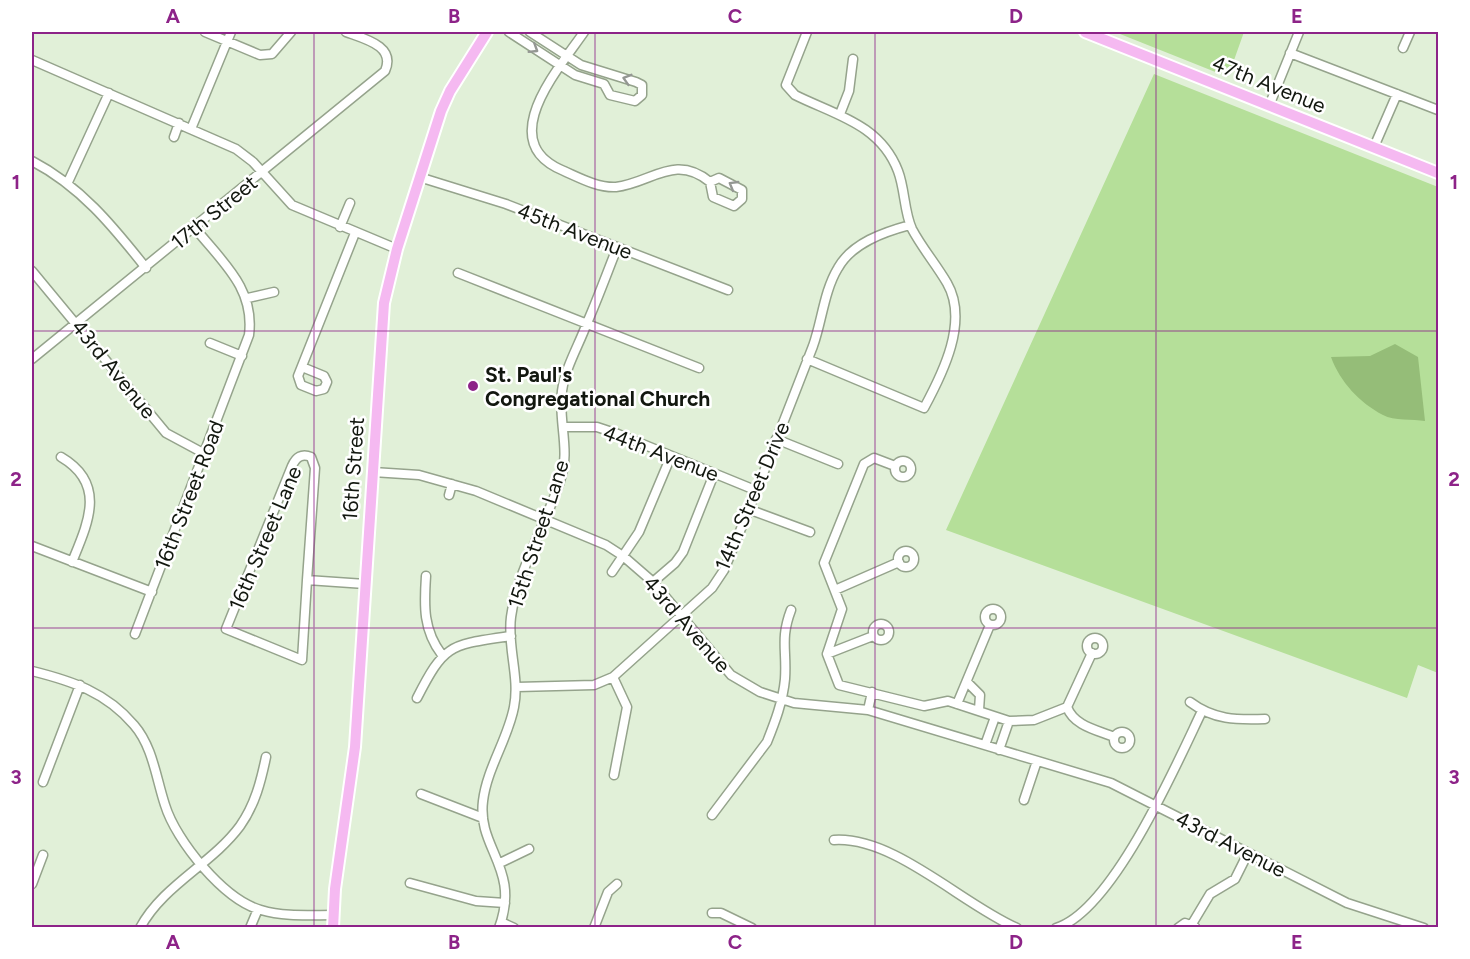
<svg xmlns="http://www.w3.org/2000/svg" width="1470" height="959" font-family="Figtree,sans-serif">
	<rect width="100%" height="100%" fill="#e1f0d8"/>
	<path fill="#b5df99" d="M1115,32H1244L1228,77Z
		M1154,74L1438,187V673L1418,665L1407,698L946,530Z"/>
	<path fill="#95bd78" d="M1395,344L1418,357L1425,421C1413,419 1394,421 1383,415C1360,403 1340,382 1331,357L1370,356Z"/>
	<g fill="none" stroke-linecap="round" stroke-linejoin="round">
		<defs>
			<path id="minor" d="M205,32L260,55L272,54L291,32
				M509,32L575,75L604,84L610,95L635,101L642,95V85L636,82L581,65L530,32
				M584,32C558,70 493,142 564,171C580,178 598,188 616,187C651,183 675,153 710,182L713,197L734,206L742,199V190L719,178L710,182
				M807,32L786,85L795,95C835,115 880,124 898,171C905,189 904,212 912,229C922,248 936,264 947,283C969,321 943,373 924,408L807,359
				M1403,48L1410,32
				M1290,53L1438,110
				M32,60L236,149L253,162L292,205L397,249
				M1269,106L1299,32
				M840,114L849,91L853,59
				M191,129L231,32
				M174,137L179,123
				M1374,147L1397,94
				M32,161C80,186 112,225 146,268
				M419,177L506,204L728,290
				M68,182L109,93
				M340,227L350,203
				M32,271L166,433L205,454
				M458,273L699,368
				M248,298L274,292
				M210,343L242,356
				M32,359L385,71C396,46 365,39 346,32
				M302,367L324,376L327,382L324,389L316,391L301,385L298,376L355,233
				M563,427H597L618,434L755,490
				M776,439L838,464
				M61,457C107,484 88,523 72,562
				M895 469a8 8 0 1 1 16 0a8 8 0 1 1-16 0Z
				M895,466L874,458L864,464L824,563L842,609L827,654L839,685L924,706L948,701L1009,721L1034,720L1067,707L1092,653
				M373,472L419,475L476,491L606,545L623,556L653,582L731,675L760,692L794,703L868,710L1111,783L1347,903L1424,928
				M449,495L452,484
				M748,509L810,532
				M32,546L152,592
				M898 559a8 8 0 1 1 16 0a8 8 0 1 1-16 0Z
				M612,572L639,532L671,456
				M426,576C424,606 423,630 442,655
				M307,580L315,468L311,457C302,453 296,457 292,466L226,629L302,660L307,580L365,584
				M653,582L675,563L683,552L714,474
				M835,590L899,562
				M985 617a8 8 0 1 1 16 0a8 8 0 1 1-16 0Z
				M873 632a8 8 0 1 1 16 0a8 8 0 1 1-16 0Z
				M135,634L249,335C255,288 222,262 195,228
				M1087 646a8 8 0 1 1 16 0a8 8 0 1 1-16 0Z
				M827,654L873,636
				M32,671C72,681 106,692 134,725C153,747 156,778 165,805C176,841 224,900 261,910C284,917 309,915 333,915
				M613,677L627,707L614,775
				M967,682L980,695L979,710
				M517,687L594,685L613,677L712,588L724,570C755,496 784,421 813,346C822,321 824,291 838,268C852,243 884,232 910,225
				M417,698C445,643 450,645 511,636
				M1190,702C1214,720 1236,720 1265,719
				M957,704L990,625
				M1067,707C1074,726 1097,730 1114,737
				M868,710L872,692
				M1114 740a8 8 0 1 1 16 0a8 8 0 1 1-16 0Z
				M985,745L995,717
				M999,750L1009,721
				M43,782L80,685
				M421,794L483,818
				M1024,800L1037,761
				M712,815L767,742C775,722 783,701 785,679C787,650 780,639 791,610
				M834,840C894,836 963,905 1017,928
				M500,863L529,849
				M410,883L476,901L505,903
				M32,884L43,855
				M712,913H721L752,928
				M501,922L514,928
				M1192,924L1210,894L1235,879L1248,853
				M140,928C163,885 212,864 240,826C255,805 261,781 266,757
				M250,928L258,909
				M499,928C521,868 477,849 483,801C487,768 508,739 514,707C520,677 507,647 511,617C517,572 546,524 560,481C571,451 558,422 562,391C565,368 579,345 587,323C598,298 607,273 617,248
				M594,928L608,892L617,884
				M1056,928C1113,911 1177,763 1202,711
				M1178,928L1185,923L1195,927"/>
			<path id="major" d="M1085,32L1438,173
				M333,928L335,889L355,747L384,303L397,249L441,111L450,91L487,32"/>
		</defs>
		<use href="#minor" stroke="#95a38c" stroke-width="11"/>
		<use href="#major" stroke="#fff" stroke-width="14"/>
		<use href="#minor" stroke="#fff" stroke-width="8"/>
		<use href="#major" stroke="#f5b9f1" stroke-width="10"/>
	</g>
	<defs><path id="oneway-chevron" d="M-2-3.5L2.5 0L-2 3.5" fill="none" stroke-width="1.6" stroke-linecap="round" stroke-linejoin="round" transform="scale(1.5)"/></defs>
	<g stroke="#949793">
		<use href="#oneway-chevron" transform="translate(534 49) rotate(32)"/>
		<use href="#oneway-chevron" transform="translate(627 79) rotate(-163)"/>
		<use href="#oneway-chevron" transform="translate(733 185) rotate(-150)"/>
	</g>
	<path fill="none" stroke="#8d2388" stroke-width="1.5" stroke-opacity="0.55" d="M314,32V928M595,32V928M875,32V928M1156,32V928M32,331H1438M32,628H1438"/>
	<circle fill="#8d2388" stroke="#fff" stroke-width="2" cx="473" cy="386" r="6"/>
	<g text-anchor="middle" dominant-baseline="central" stroke-width="5" stroke-linejoin="round" paint-order="stroke">
		<g font-size="21" fill="#12170f" stroke="#fff">
			<text transform="translate(1269 84) rotate(22)">47th Avenue</text>
			<text transform="translate(214 212) rotate(-39)">17th Street</text>
			<text transform="translate(575 231) rotate(21)">45th Avenue</text>
			<text transform="translate(114 369) rotate(51)">43rd Avenue</text>
			<text transform="translate(661 453) rotate(21)">44th Avenue</text>
			<text transform="translate(353 469) rotate(-86)">16th Street</text>
			<text transform="translate(189 495) rotate(-69)">16th Street Road</text>
			<text transform="translate(752 496) rotate(-67)">14th Street Drive</text>
			<text transform="translate(538 534) rotate(-72)">15th Street Lane</text>
			<text transform="translate(265 538) rotate(-67)">16th Street Lane</text>
			<text transform="translate(687 624) rotate(49)">43rd Avenue</text>
			<text transform="translate(1231 844) rotate(27)">43rd Avenue</text>
		</g>
		<g font-size="21" font-weight="bold" fill="#12170f" stroke="#fff" text-anchor="start">
			<text x="485" y="374">St. Paul's<tspan x="485" dy="24">Congregational Church</tspan></text>
		</g>
	</g>
	<rect width="1470" height="959" fill="none" stroke="#ffffff" stroke-width="66"/>
	<rect x="33" y="33" width="1404" height="893" fill="none" stroke="#8d2388" stroke-width="2"/>
	<g font-size="20" text-anchor="middle" font-weight="bold" fill="#8d2388">
		<text x="173" y="23">A</text>
		<text x="454" y="23">B</text>
		<text x="735" y="23">C</text>
		<text x="1016" y="23">D</text>
		<text x="1297" y="23">E</text>
		<text x="16" y="189">1</text>
		<text x="1454" y="189">1</text>
		<text x="16" y="486">2</text>
		<text x="1454" y="486">2</text>
		<text x="16" y="784">3</text>
		<text x="1454" y="784">3</text>
		<text x="173" y="949">A</text>
		<text x="454" y="949">B</text>
		<text x="735" y="949">C</text>
		<text x="1016" y="949">D</text>
		<text x="1297" y="949">E</text>
	</g>
</svg>
